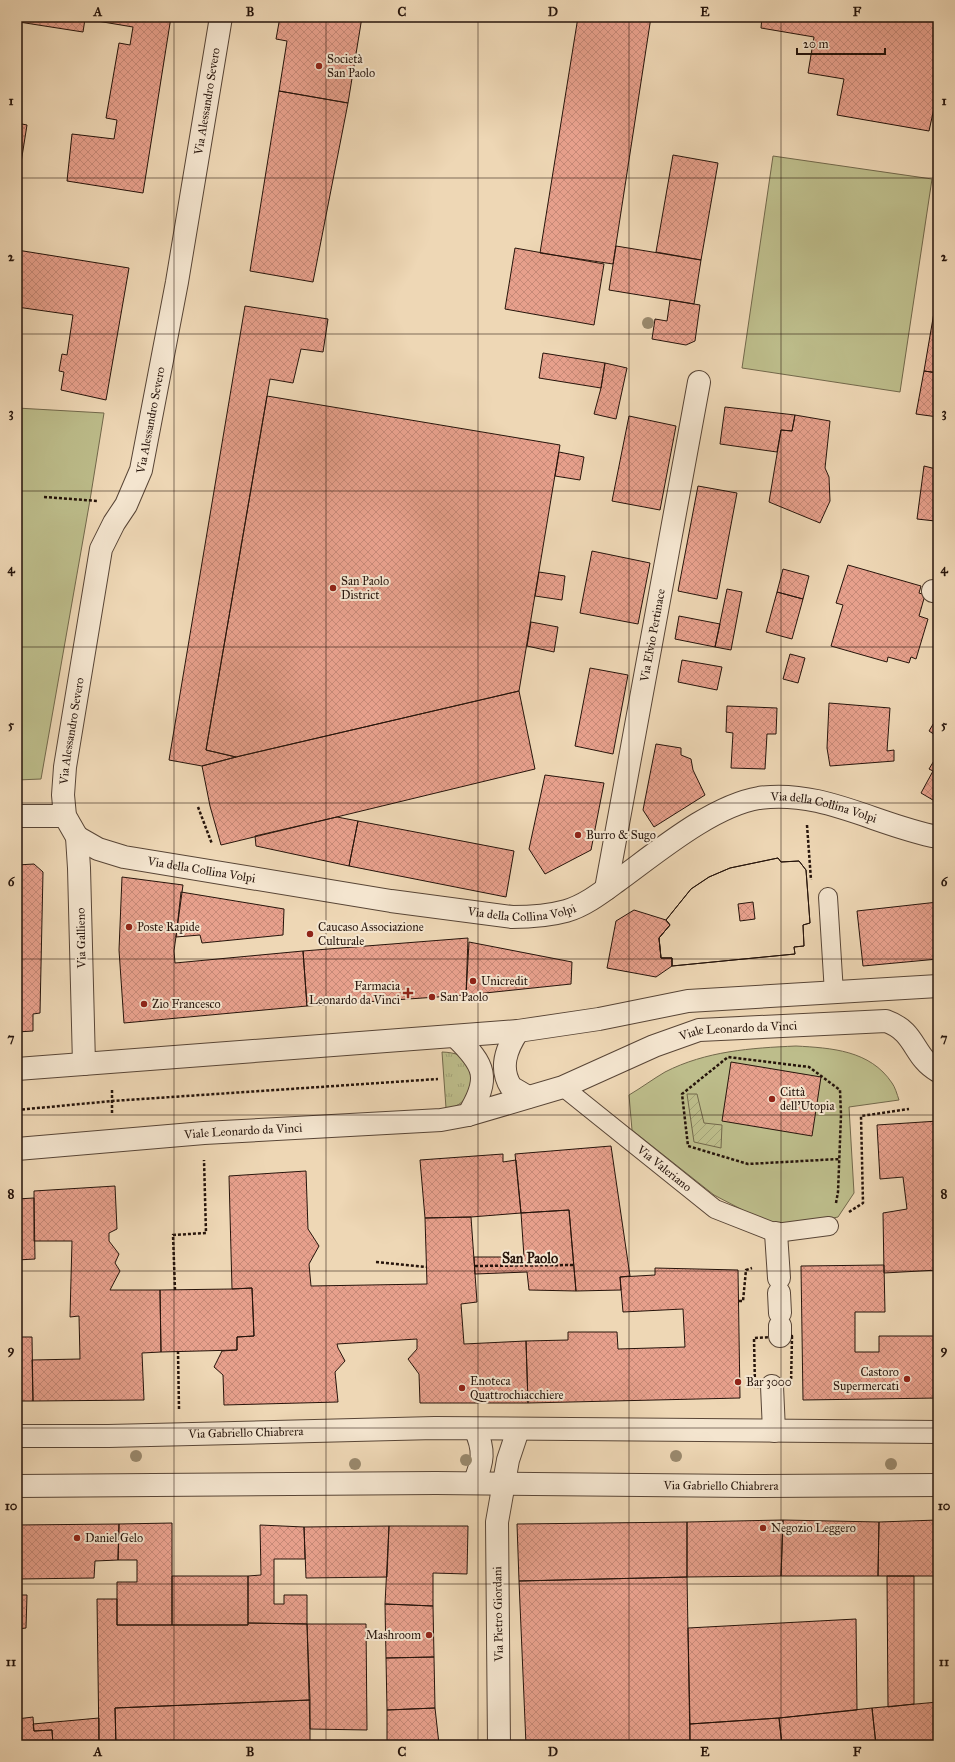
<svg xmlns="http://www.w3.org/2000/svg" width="955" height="1762" font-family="'IM FELL Great Primer',serif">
	<defs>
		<pattern id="grass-tufts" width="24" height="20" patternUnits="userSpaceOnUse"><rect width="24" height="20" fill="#bdbd8b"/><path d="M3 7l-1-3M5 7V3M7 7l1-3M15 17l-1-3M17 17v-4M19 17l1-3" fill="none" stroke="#a2a277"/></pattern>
		<pattern id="garden-furrows" width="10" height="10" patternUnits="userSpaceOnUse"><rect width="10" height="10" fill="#bdbd8b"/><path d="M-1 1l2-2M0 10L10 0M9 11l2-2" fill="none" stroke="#a2a277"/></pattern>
		<pattern id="building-cross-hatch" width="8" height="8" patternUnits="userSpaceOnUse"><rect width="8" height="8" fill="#e7a08c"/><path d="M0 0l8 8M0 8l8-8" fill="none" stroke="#c68977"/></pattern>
	</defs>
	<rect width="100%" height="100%" fill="#eed7b5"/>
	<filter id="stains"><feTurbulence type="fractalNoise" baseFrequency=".005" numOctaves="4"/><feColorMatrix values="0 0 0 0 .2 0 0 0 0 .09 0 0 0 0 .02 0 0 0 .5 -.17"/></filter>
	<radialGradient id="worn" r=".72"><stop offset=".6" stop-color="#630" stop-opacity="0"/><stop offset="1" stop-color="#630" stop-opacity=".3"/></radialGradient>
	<path fill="url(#grass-tufts)" stroke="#72684b" d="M442,1052C470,1053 470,1065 473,1088C465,1099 460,1108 446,1108Z"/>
	<path fill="#bdbd8b" stroke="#72684b" d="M773,156L932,179L900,392L742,368Z
		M17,408L104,413L90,500L41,779L17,780Z
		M796,1046C831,1048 870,1050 892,1083C895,1087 897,1094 899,1100L849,1107L854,1193L838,1217L779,1229L714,1195L632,1130L629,1095C641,1088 653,1079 665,1072C706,1051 751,1048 796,1046Z"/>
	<path fill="url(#garden-furrows)" stroke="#72684b" d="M687,1094H697L704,1123L722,1125L721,1148L694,1142Z"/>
	<path fill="url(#building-cross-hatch)" stroke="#26140b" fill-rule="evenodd" d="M20,17H171L143,193L67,181L72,134L114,139L117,120L106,118L119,43L130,45L133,27L85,19L83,32L19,22Z
		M280,17H362L348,103L279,91L287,41L276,39Z
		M578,17H651L613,264L540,253Z
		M762,17H938V90L929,131L837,115L844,79L808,73L814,37L761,28Z
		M279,91L348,103L313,282L250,271Z
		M17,123L27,125L20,169L17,168Z
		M673,155L718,163L701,260L656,252Z
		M616,246L701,260L694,304L609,290Z
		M515,248L604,264L594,325L505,309Z
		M17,250L129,268L106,400L61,390L64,372L59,371L62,354L67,355L73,315L17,307Z
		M938,289V373L924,371Z
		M670,300L700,305L695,341L686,345L652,339L655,319L667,321Z
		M245,306L328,319L323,352L301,349L293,383L270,379L206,750L236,757L202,766L169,760Z
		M543,353L605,363L601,388L539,378Z
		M605,363L627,368L616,419L594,414L601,388Z
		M924,371L938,373V417L916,414Z
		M267,396L560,445L519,691L236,757L206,750Z
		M725,407L795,415L792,431L781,430L777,452L720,444Z
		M795,415L830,421L825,468L829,477L830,501L820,523L769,502L781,430L792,431Z
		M629,416L676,426L660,510L612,501Z
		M559,452L584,457L580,480L555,476Z
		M938,452V530L935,526V521L917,519L924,466L936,469Z
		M698,486L737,493L717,599L678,591Z
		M592,551L650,563L638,624L580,613Z
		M848,565L921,586L919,593L925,595L919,616L928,619L916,659L911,657L909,663L888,657L887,662L831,646L843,605L836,603Z
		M783,569L809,576L803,599L777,592Z
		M539,572L565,576L562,600L535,596Z
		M727,589L742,592L731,650L715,647Z
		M777,592L803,599L792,639L766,632Z
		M679,616L720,624L715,647L675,639Z
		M531,622L558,627L554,652L527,646Z
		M790,654L805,658L798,683L783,679Z
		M682,660L722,667L717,690L678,682Z
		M590,668L628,675L613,754L575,746Z
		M519,691L535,769L221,845L210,806L202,766L236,757Z
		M829,703L890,708L887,751L894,750V761L830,766L827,748Z
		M727,706L777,708L776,734H767L765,769L731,768L733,733L726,732Z
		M938,716V737L929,731Z
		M656,744L681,748V755L691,759L693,770L705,795L654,827L643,810Z
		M938,754V803L921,793L933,771L929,769Z
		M545,775L604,783L591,850L545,874L529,849Z
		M337,817L358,821L349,866L256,846L255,836Z
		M358,821L514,851L506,897L349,866Z
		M778,858L781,862L799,861L806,870L810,923L803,925L804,946L794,947L795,954L672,966V958H661L659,938L670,925L666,920L691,889L709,877L730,868ZM753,902L755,919L740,921L738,904Z
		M778,858L781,862L799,861L806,870L810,923L803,925L804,946L794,947L795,954L672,966V958H661L659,938L670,925L666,920L691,889L709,877L730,868Z
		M34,864L43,872L40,1013L33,1014V1031L17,1032V865Z
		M122,877L183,885L174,951L175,963L303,951L307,1006L124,1023L119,950Z
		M181,892L284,909L283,935L202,943L200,935L176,937Z
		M938,902V959L863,966L857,911Z
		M634,910L666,920L670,925L659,938L661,958H672V966L656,977L607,968L616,921Z
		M468,938L466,995L307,1006L303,951Z
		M469,942L572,962L571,984L466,995Z
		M731,1062L821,1077L812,1136L722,1121Z
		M938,1121V1270L884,1273L883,1213L907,1209L903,1177L880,1179L877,1125Z
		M611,1146L630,1276L620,1277L621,1290L576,1291L569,1210L521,1213L515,1154Z
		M503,1154V1162L516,1160L521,1213L471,1217L425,1218L420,1160Z
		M306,1171L308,1229L319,1246L309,1264L311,1286L427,1284L425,1218L471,1217L477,1302L461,1304L464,1344L526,1341L528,1403H420L419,1374L408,1359L417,1349V1339L337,1344L338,1348L345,1361L335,1372L338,1402L224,1405L223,1375L214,1367L222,1351L237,1350V1337L254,1336L252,1288L232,1289L229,1176Z
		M115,1186L117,1229L109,1233V1241L119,1254L115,1263L120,1271L110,1290H160L161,1352L142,1353L144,1400L33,1401L32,1360L80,1359L79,1316L70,1317L72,1241H34V1191Z
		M34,1198L35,1259L17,1260V1199Z
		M569,1210L576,1291L529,1290L527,1272L475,1274L474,1257H524L521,1213Z
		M884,1265L885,1312H855V1352H879V1336H938V1398L803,1400L801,1266Z
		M655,1268L738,1270L740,1398L528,1403L526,1341L568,1340V1332H617L618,1349L685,1347L683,1309L623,1312L620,1277L655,1275Z
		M252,1288L254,1336L237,1337V1350L161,1352L160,1290L232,1289Z
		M17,1337H32L33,1401H17Z
		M783,1520L879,1522L878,1576H781Z
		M783,1520L781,1576L687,1577V1522Z
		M938,1520V1576H878L879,1522Z
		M687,1522V1577L519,1581L517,1524Z
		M172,1523V1625H117V1582H137V1560H118L119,1524Z
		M119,1524L118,1560L95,1561L94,1578L17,1579V1525Z
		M260,1525L304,1527L305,1559H274V1604H284V1595H307V1624L248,1623V1576L261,1575Z
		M389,1526L387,1577L306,1578L304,1527Z
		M389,1526H468L467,1574L433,1573V1606L385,1604Z
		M172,1576H248V1625H172Z
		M887,1576H914V1704L888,1707Z
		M687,1577L690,1745H526L519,1581Z
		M17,1595H27L26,1628L17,1629Z
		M97,1599H117V1625H248V1623L307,1624L310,1700L115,1708L116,1745H99Z
		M385,1604L433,1606L434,1657L386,1658Z
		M856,1619L857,1710L779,1718L690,1724L688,1628Z
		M307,1624H366L367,1730L310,1729Z
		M434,1657L435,1708L387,1710L386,1658Z
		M310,1700V1744L116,1745L115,1708Z
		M938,1702V1745H876L872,1708Z
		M435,1708L439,1744L465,1741V1745H387V1710Z
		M872,1708L876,1745H782L779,1718Z
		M33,1717L34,1731L52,1730L53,1745H17V1719Z
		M99,1718V1745H53L52,1730L34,1731L33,1724Z
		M779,1718L782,1745H690V1724Z"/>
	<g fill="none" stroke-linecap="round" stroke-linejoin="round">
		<defs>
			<g id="service">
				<path d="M828,897L834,993"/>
				<path id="s1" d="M563,1087L715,1209L776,1233L829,1226"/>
			</g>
			<path id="pedestrian" d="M776,1233L779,1278
				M779,1293L780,1313
				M780,1326V1336
				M772,1386L774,1431"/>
			<g id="minor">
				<path d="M933,591L938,592"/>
				<path d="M17,816H65"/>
				<path id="s2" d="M77,837L98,849L124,857L391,901L512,917C530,917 548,916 566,911C584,906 601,893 616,882C655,854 711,806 759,798C822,789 878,826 938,837"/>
				<path id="s3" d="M606,889L699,382"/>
				<path d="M518,1031C506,1049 499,1068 511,1087L528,1097"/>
				<path d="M456,1037C485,1065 491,1078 468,1115"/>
				<path id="s4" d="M84,1064L79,868L77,837L65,816L63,795L65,767L101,549L114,523L126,505L141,470L177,282L221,17"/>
				<path d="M17,1069L518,1031L599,1019L688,1001L938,986"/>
				<path id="s5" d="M17,1149L204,1133L441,1120L468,1115L563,1087L654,1046L699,1030L886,1021C917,1032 912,1056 938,1071"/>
				<path id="s6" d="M17,1436H108L435,1428L938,1432"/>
				<path d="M474,1483C483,1462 485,1450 475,1429"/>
				<path id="s7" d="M17,1486L436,1483L748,1486L938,1485"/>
				<path d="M499,1745L497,1522L508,1460L518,1430"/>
			</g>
		</defs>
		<use href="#service" stroke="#584536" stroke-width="20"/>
		<use href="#pedestrian" stroke="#584536" stroke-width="24"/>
		<use href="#minor" stroke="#584536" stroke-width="24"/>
		<path stroke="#26140b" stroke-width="2.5" stroke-dasharray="3 2" stroke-linecap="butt" d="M44,497L98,501
			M198,807L212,844
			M807,825L811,880
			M112,1090V1114
			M17,1110L112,1101L438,1079
			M836,1203L838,1192L841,1115L840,1090L809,1067L728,1057L682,1094L688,1146L748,1164L839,1159
			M849,1212L863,1203L861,1116L909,1109
			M376,1262L427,1267
			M475,1266L574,1265
			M175,1290L173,1235L206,1233L204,1160
			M739,1301H743L746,1270L752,1268
			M792,1336L791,1385L755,1387L754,1338Z
			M178,1351L179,1409"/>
		<use href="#service" stroke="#f4e5cf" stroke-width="18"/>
		<use href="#pedestrian" stroke="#f4e5cf" stroke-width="22"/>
		<use href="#minor" stroke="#f4e5cf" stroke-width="22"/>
	</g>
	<g fill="#99886c">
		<circle cx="648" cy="323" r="6"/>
		<circle cx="136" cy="1456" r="6"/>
		<circle cx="676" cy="1456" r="6"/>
		<circle cx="466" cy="1460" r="6"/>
		<circle cx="355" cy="1464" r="6"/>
		<circle cx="891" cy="1464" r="6"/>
	</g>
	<path fill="none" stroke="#26140b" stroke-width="1" stroke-opacity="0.55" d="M174,17V1745M326,17V1745M478,17V1745M629,17V1745M781,17V1745M17,178H938M17,334H938M17,491H938M17,647H938M17,803H938M17,959H938M17,1115H938M17,1271H938M17,1428H938M17,1584H938"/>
	<g fill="#8f2418" stroke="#f4e5cf" stroke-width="1.5">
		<circle cx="319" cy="66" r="4"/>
		<circle cx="333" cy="588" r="4"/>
		<circle cx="578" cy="835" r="4"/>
		<circle cx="129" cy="927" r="4"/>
		<circle cx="310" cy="934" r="4"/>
		<circle cx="473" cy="981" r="4"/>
		<path d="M406 987h4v4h4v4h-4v4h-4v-4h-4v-4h4z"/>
		<circle cx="432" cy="997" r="4"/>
		<circle cx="144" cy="1004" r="4"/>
		<circle cx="772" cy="1099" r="4"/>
		<circle cx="907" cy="1379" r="4"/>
		<circle cx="738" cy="1382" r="4"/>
		<circle cx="462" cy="1388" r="4"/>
		<circle cx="763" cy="1528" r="4"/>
		<circle cx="77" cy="1538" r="4"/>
		<circle cx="429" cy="1635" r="4"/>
	</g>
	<g text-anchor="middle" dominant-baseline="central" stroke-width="4" stroke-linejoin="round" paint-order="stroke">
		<g font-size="12" fill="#26140b" stroke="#f4e5cf" text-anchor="start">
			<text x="327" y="59">Società<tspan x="327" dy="14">San Paolo</tspan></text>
			<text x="341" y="581">San Paolo<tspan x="341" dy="14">District</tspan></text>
			<text x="586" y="835">Burro &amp; Sugo</text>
			<text x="137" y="927">Poste Rapide</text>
			<text x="318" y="927">Caucaso Associazione<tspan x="318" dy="14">Culturale</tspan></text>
			<text x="481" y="981">Unicredit</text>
			<text x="400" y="986" text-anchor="end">Farmacia<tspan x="400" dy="14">Leonardo da Vinci</tspan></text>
			<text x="440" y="997">San Paolo</text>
			<text x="152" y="1004">Zio Francesco</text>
			<text x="780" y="1092">Città<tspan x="780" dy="14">dell'Utopia</tspan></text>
			<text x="899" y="1372" text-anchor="end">Castoro<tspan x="899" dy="14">Supermercati</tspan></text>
			<text x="470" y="1381">Enoteca<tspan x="470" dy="14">Quattrochiacchiere</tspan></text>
			<text x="746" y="1382">Bar 3000</text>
			<text x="771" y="1528">Negozio Leggero</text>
			<text x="85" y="1538">Daniel Gelo</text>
			<text x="421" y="1635" text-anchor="end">Mashroom</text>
		</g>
		<g font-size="12" fill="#26140b" stroke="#f4e5cf">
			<text stroke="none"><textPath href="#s4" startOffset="985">Via Alessandro Severo</textPath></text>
			<text stroke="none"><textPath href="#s4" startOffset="661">Via Alessandro Severo</textPath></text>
			<text stroke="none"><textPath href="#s3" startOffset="258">Via Elvio Pertinace</textPath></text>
			<text stroke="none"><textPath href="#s4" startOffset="337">Via Alessandro Severo</textPath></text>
			<text stroke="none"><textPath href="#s2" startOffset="790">Via della Collina Volpi</textPath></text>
			<text stroke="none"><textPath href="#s2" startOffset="130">Via della Collina Volpi</textPath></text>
			<text stroke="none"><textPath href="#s2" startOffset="454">Via della Collina Volpi</textPath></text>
			<text transform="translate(81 938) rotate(-91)">Via Gallieno</text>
			<text stroke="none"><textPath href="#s5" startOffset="738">Viale Leonardo da Vinci</textPath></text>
			<text stroke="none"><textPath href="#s5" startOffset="227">Viale Leonardo da Vinci</textPath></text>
			<text stroke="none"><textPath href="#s1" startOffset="130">Via Valeriano</textPath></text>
			<text stroke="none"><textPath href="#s6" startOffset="229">Via Gabriello Chiabrera</textPath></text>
			<text stroke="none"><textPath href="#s7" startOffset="704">Via Gabriello Chiabrera</textPath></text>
			<text transform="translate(498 1614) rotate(-91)">Via Pietro Giordani</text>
		</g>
		<g font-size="14" font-weight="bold" fill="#26140b" stroke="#f4e5cf">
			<text x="530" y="1258">San Paolo</text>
		</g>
	</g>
	<rect width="955" height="1762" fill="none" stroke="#eed7b5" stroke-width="44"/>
	<path d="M797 48v6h88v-6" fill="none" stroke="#26140b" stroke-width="2"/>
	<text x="803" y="48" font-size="12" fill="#26140b" stroke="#f4e5cf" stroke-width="3" paint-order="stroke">20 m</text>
	<rect x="22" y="22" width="911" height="1718" fill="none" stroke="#26140b" stroke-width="1.5"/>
	<g font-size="13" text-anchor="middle" font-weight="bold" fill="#26140b">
		<text x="98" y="16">A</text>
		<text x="250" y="16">B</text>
		<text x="402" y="16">C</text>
		<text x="553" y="16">D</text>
		<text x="705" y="16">E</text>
		<text x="857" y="16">F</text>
		<text x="11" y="105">1</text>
		<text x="944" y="105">1</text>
		<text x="11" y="261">2</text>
		<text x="944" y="261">2</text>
		<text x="11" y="417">3</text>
		<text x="944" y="417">3</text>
		<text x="11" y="573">4</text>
		<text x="944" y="573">4</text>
		<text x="11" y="729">5</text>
		<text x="944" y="729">5</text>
		<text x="11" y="886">6</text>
		<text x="944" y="886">6</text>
		<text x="11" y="1042">7</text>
		<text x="944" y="1042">7</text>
		<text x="11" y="1198">8</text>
		<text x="944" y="1198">8</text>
		<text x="11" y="1354">9</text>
		<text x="944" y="1354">9</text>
		<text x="11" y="1510">10</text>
		<text x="944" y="1510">10</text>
		<text x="11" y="1666">11</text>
		<text x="944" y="1666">11</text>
		<text x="98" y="1756">A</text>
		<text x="250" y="1756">B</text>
		<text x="402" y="1756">C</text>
		<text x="553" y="1756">D</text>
		<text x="705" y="1756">E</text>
		<text x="857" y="1756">F</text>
	</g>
	<rect width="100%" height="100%" filter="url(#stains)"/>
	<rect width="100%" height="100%" fill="url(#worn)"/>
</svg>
